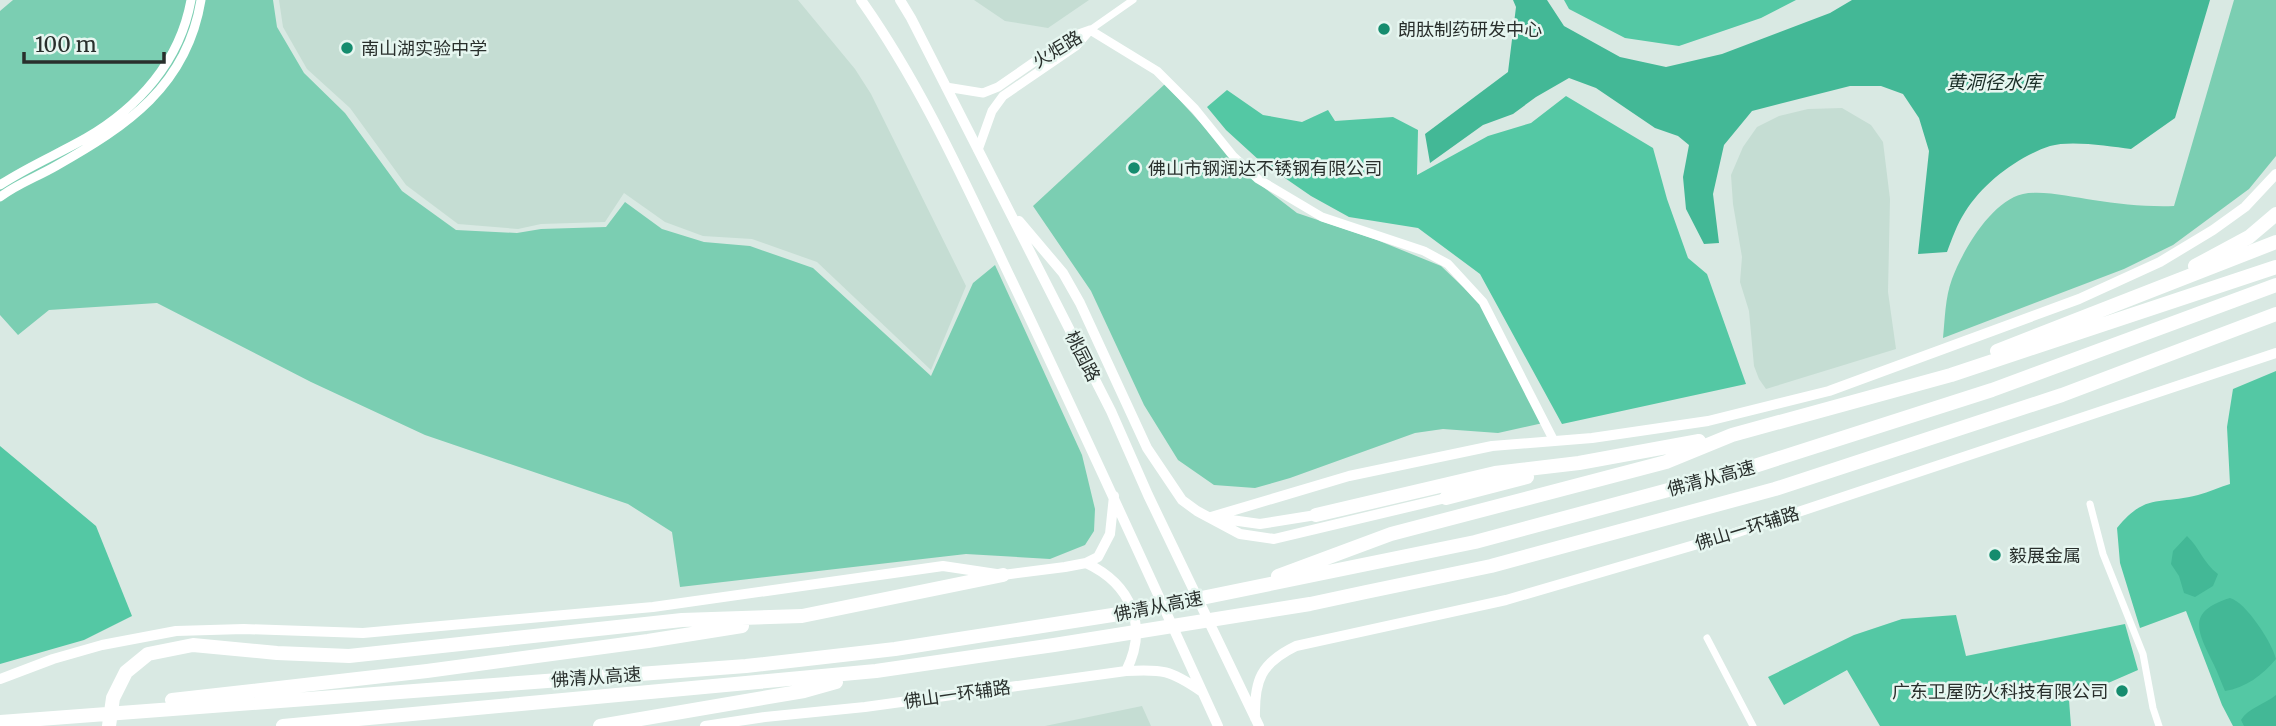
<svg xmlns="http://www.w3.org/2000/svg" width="2276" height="726" font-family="Merriweather,'Noto Sans SC',serif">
	<rect width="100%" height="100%" fill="#d9e9e3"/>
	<path fill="#c5ddd3" d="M279,0H798L855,69L871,94L966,286L931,370L817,262L752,239L703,236L665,222L624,193L605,222L541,224L518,229L458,224L406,185L350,108L307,69L283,27Z
		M974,0H1089L1048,28L1005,21Z
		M1842,108L1871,125L1883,142L1890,199L1888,292L1896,349L1766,389L1759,379L1754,366L1749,311L1740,282L1742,257L1733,204L1731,175L1743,147L1757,127L1779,116L1808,109Z
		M1142,706L1151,726H1045Z"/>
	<path fill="#7bceb2" d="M13,0H273L277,27L304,73L345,113L402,191L456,230L517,233L541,229L606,227L625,202L662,229L704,242L750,246L813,268L931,376L973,283L995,265L1082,455L1095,509L1094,531L1085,545L1050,559L966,554L680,587L672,532L628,504L425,435L311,382L157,303L49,310L18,335L0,315V11Z
		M2234,0H2276V156L2249,189L2173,245L2124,269L1943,338C1945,319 1945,298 1952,279C1962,252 1991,201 2023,194C2043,190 2072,197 2093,200C2120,204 2146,207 2174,206Z
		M1165,84L1249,176L1297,213L1377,240L1441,266L1481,304L1543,423L1498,433L1443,429L1415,433L1290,478L1255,488L1214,485L1178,460L1144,405L1091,291L1033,206Z"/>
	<path fill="#54c8a4" d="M1564,0H1796L1761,18L1679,46L1625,38L1569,9Z
		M1227,90L1263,115L1302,122L1328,110L1335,121L1393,117L1418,130L1417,175L1488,136L1531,123L1566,96L1653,148L1667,199L1688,258L1707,274L1746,384L1562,424L1480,274L1418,228L1349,217L1311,196L1260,161L1226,130L1207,107Z
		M2276,371V726H2233L2222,705L2186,611L2140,628L2120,563L2117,528C2146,492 2161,505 2198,495C2209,492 2220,487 2230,484L2227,427L2233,389Z
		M0,446L96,526L132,616L84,640L0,664Z
		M1956,615L1966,656L2125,624L2138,670L2069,700L2071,726H1880L1847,670L1784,705L1768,677L1854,635L1902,619Z"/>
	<path fill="#43b896" d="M1513,0H1547L1564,26L1620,57L1666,67L1722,54L1830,13L1852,0H2210L2175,118L2131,149C2109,146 2070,140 2050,146C2017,157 1983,183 1965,212C1957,224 1952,239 1947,252L1918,254L1929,151L1919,118L1903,94L1881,86H1850L1752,111L1724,145L1713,194L1719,243L1704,244L1686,209L1683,177L1689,145L1678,136L1655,128L1596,88L1569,78L1536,97L1513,114L1483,125L1430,163L1425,134L1508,72L1516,7Z
		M2187,536C2200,548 2203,563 2218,574L2213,586L2195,597L2184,593L2179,576L2171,564L2173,551Z
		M2230,598C2246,602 2273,644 2276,659C2263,675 2245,688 2225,691C2221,682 2218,673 2214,665C2198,632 2185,612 2230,598Z
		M2276,695V726H2244L2241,720C2248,708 2265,704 2276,695Z"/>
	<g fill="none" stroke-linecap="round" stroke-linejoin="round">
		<path stroke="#fff" stroke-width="7" d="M1090,30L1133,0
			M2090,504L2103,554L2143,654L2153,708L2159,726
			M1707,638L1753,726"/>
		<path stroke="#fff" stroke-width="9" d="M1090,30L1157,71L1195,109L1233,156L1258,179L1322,217L1424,251L1448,264L1483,302L1554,441
			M946,87L983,93L998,87L1070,37L1090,30L1076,46L1003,96L992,111L978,150
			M0,185C27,167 58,154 86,138C139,107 180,61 191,0
			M0,197C17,184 37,177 56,166C127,126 187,86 201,0"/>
		<path stroke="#fff" stroke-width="10" d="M861,0C922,86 966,185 1011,279C1082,427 1150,577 1218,726
			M900,0L911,18L1111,411L1148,495L1259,726
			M1019,221L1063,273L1080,303L1147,448L1182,500L1197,511L1240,534L1274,539L1446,498
			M1211,517L1349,476L1492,446L1592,438L1708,421L1829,391L2079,299L2160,262L2213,230L2245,207L2276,174
			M1217,518L1260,524L1316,515
			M1086,563C1131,584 1149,626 1126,671
			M0,679L53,659L102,645L176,631L244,629L363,633L653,607L943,566L1003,575L1065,567L1086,563L1098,557L1110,534L1114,496
			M1255,718C1254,680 1261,663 1296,646L1506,600L1732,534L2276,353
			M705,726L765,717L865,707L1126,671C1163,669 1170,670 1201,691"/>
		<path stroke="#fff" stroke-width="14" d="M2195,266L2249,237L2276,214
			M1997,351L2276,242
			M1446,498L1527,477
			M1316,515L1495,473L1579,463L1699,441
			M1278,576L1391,534L1666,462L1732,435L1951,375L2276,267
			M172,700L427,671L648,641L742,626
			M0,722L746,666L895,649L1138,611L1475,542L1739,471L1992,390L2276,285
			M109,726L113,698L126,672L148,654L193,645L277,653L349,656L682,620L802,616L1003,575
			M283,726L876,671L1054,645L1310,604L1366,592L1491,566L1775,489L2062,395L2276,314
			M600,726L804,691L836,682"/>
	</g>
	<g fill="#158c6e" stroke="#e6f6f0" stroke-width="2.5">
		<circle cx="1384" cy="29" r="7"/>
		<circle cx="347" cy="48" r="7"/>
		<circle cx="1134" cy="168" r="7"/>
		<circle cx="1995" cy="555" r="7"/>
		<circle cx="2122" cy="691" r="7"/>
	</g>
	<g text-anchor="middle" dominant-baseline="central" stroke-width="5" stroke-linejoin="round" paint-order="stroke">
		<g font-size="18" fill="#292f2c" stroke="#e6f6f0" text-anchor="start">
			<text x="1398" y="29">朗肽制药研发中心</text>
			<text x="361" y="48">南山湖实验中学</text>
			<text x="1148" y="168">佛山市钢润达不锈钢有限公司</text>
			<text x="2009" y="555">毅展金属</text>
			<text x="2108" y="691" text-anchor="end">广东卫屋防火科技有限公司</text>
		</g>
		<g font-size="18" fill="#292f2c" stroke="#e6f6f0">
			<text transform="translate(1057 49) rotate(-31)">火炬路</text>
			<text transform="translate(1083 356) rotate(63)">桃园路</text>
			<text transform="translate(1711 478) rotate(-15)">佛清从高速</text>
			<text transform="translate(1747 528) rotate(-17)">佛山一环辅路</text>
			<text transform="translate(1158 606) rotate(-11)">佛清从高速</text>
			<text transform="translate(596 677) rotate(-4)">佛清从高速</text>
			<text transform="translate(957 694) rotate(-8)">佛山一环辅路</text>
		</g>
		<g font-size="19" font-style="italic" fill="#1a2e27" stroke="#e6f6f0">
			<text x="1994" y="82">黄洞径水库</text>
		</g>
	</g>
	<path d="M24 52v10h140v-10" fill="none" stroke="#292f2c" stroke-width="3.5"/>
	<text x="35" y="52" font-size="21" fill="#292f2c" stroke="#e6f6f0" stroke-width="5" paint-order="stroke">100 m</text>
</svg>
